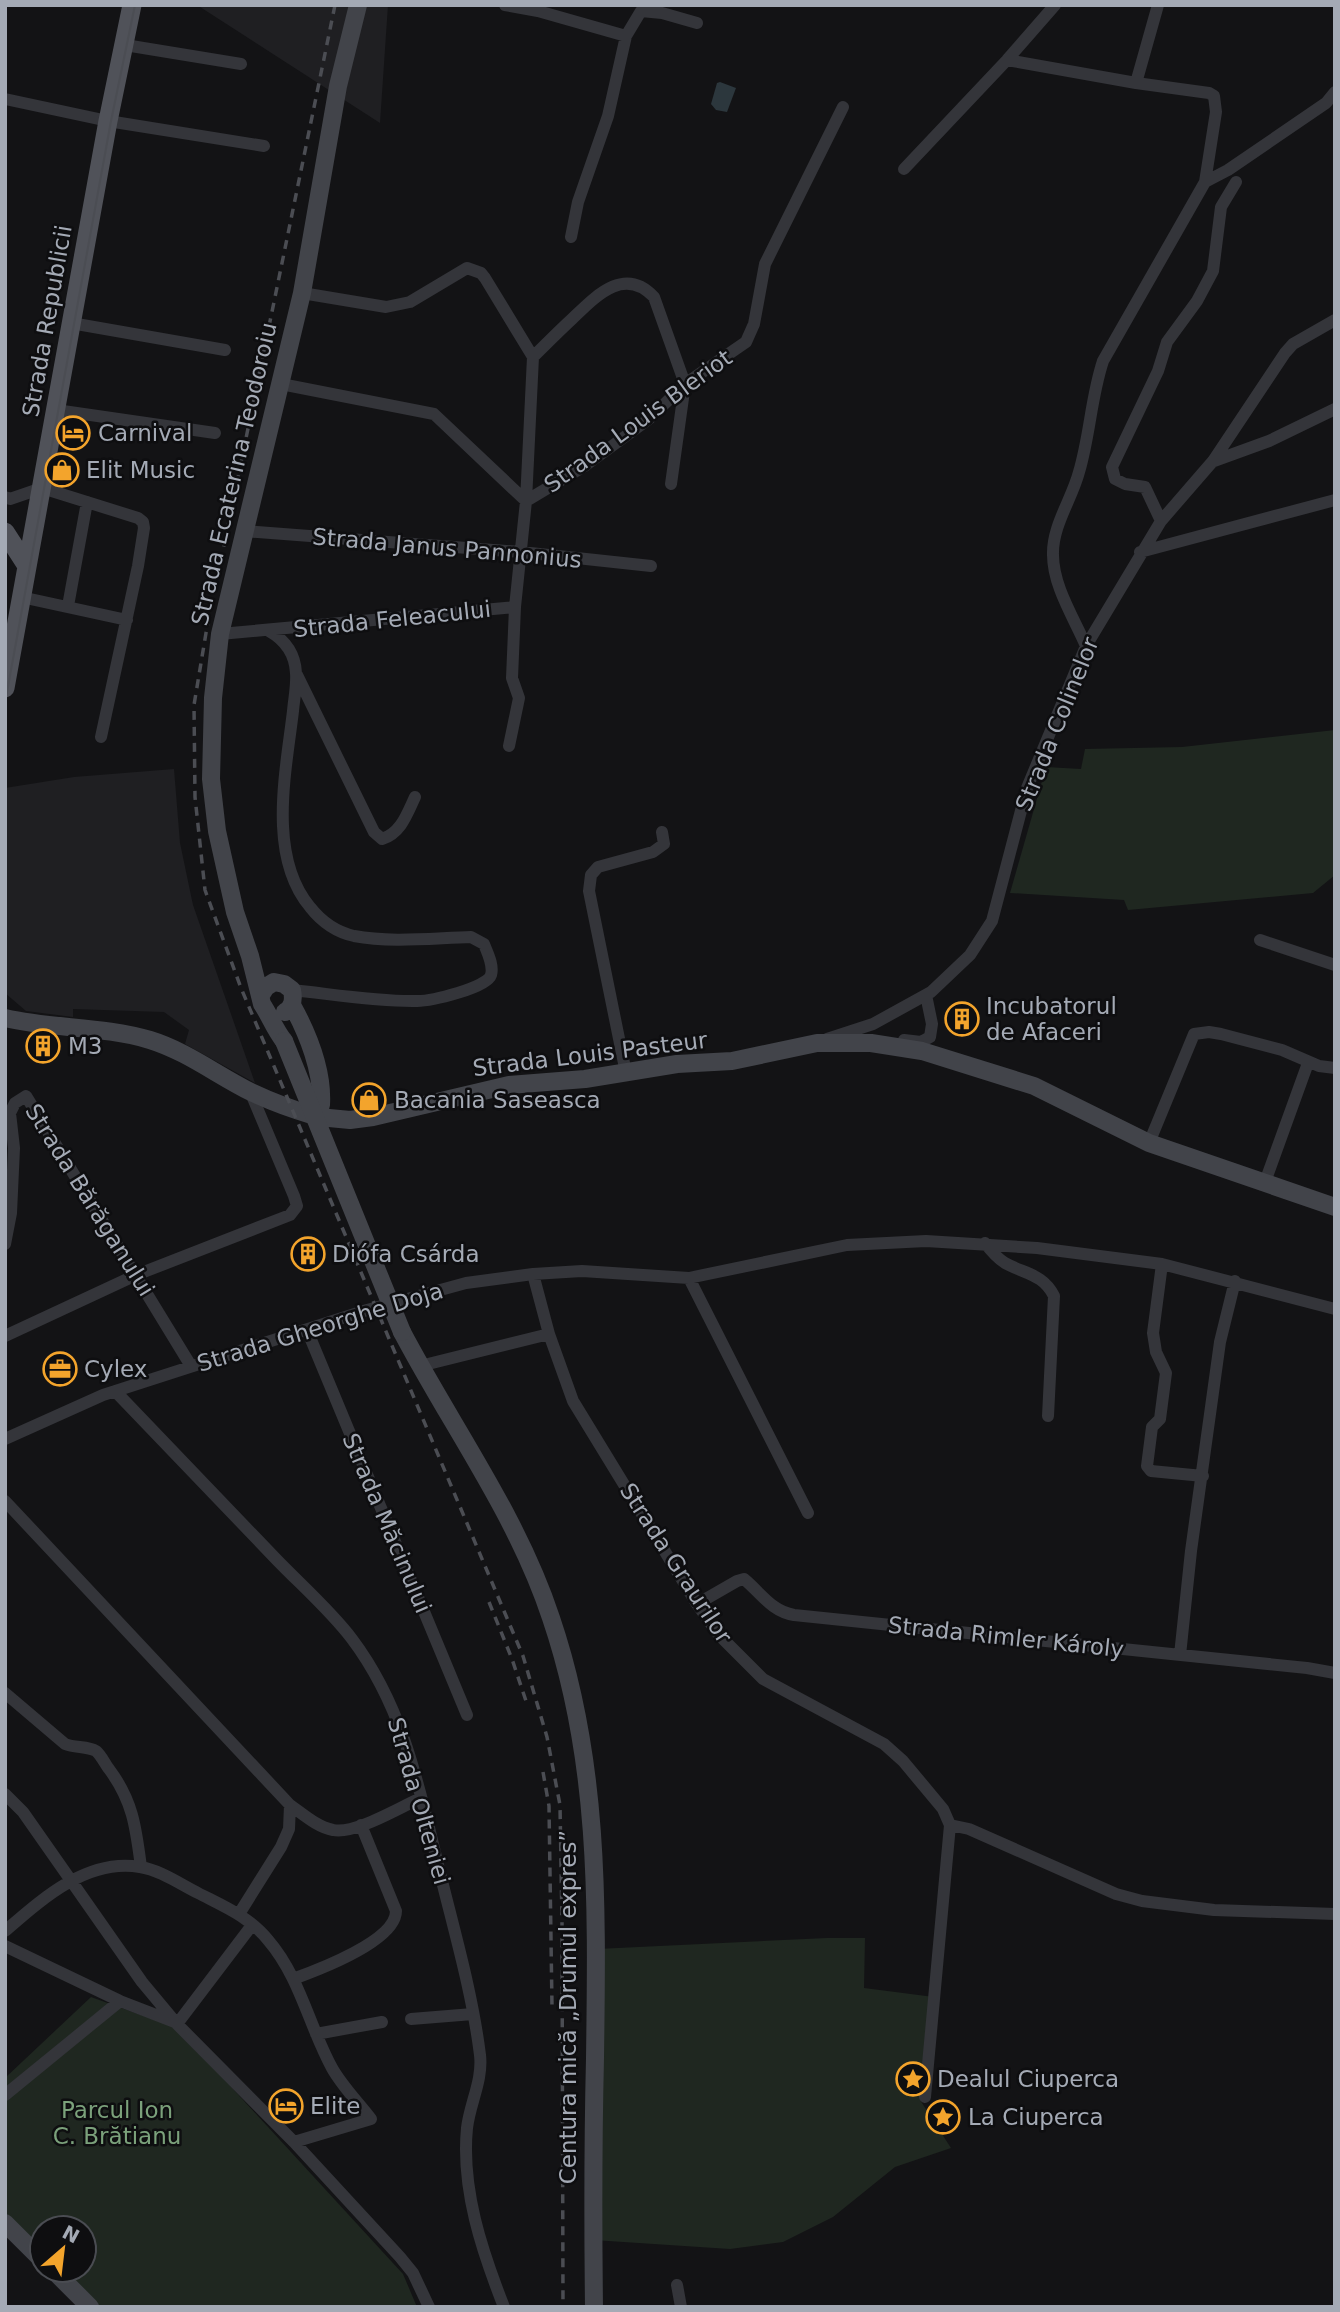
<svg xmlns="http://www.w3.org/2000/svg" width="1340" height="2312" font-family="'DejaVu Sans',sans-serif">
	<rect width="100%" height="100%" fill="#131315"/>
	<path fill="#1f1f22" d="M197,5H388L380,123Z
		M174,769L180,843L193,905L255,1083L185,1044L189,1030L164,1012L73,1009V1017L26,1011L5,993V788L74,777Z"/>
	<path fill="#1f2720" d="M1335,730V875L1313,893L1128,910L1124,900L1010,893L1046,767L1081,769L1085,749L1182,747Z
		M827,1938H865L864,1988L934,1997L920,2100L951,2148L895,2167L833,2217L783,2242L730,2249L593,2240L597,1949Z
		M91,1997L177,2028L403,2274L417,2307H94L57,2270H84V2228H42V2255L5,2218V2078Z"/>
	<path fill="#2c373d" d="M720,82L736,88L727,112L716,110L711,104L717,83Z"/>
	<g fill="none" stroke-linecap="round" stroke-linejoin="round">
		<path stroke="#34353a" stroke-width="12" d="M505,5L538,11L626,36L641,11L662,13L697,23
			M125,45L241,64
			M1007,60L1136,83L1209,93L1214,96L1216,112L1205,182L1103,361C1091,397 1090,435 1079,472C1072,499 1052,526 1053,555C1053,586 1074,618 1086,646
			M1136,83L1158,5
			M5,99L108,121L264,146
			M904,169L1007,60L1055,5
			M1205,182L1228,170L1326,103L1335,92
			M571,237L578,202L608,116L626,36
			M302,293L386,307L410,302L467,268L481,273L485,278L533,357C546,344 559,331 572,319C595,297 624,265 654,297L685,384L671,484
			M71,323L225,350
			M281,384L434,414L526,501L586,465L649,419L685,384L746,342L754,324L765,264L843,107
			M56,410L215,433
			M1214,461L1269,441L1335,409
			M5,497L10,499L42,488L138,518L143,522L144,528L138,566L101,737
			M1161,521L1145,487L1125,484L1115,479L1112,467L1158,371L1167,342L1197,301L1213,271L1221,207L1236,182
			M243,531L521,552L651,566
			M1140,552L1335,500
			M21,597L127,620
			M68,606L87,502
			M269,631C285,640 295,653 296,673C297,685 294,699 293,711C286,771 267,856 310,907C321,921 336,932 354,936C391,943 433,938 471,937L484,944C487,952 494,965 491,975C487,988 431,1001 417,1001C378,1002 331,994 292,990
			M220,634L515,607
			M297,675L374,832L382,839C401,833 407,814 415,797
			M509,746L519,698L512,678L515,607L526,501L533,357
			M1260,940L1335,965
			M827,1039L873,1024L931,992L970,955L992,921L1027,788L1086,646L1161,521L1213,461L1285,353L1293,344L1335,320
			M904,1040L921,1042L930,1037L932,1024L926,995
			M626,1073L589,891L591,875L598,867L653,852L664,844L662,832
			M1149,1143L1194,1034L1209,1032L1221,1034L1282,1050L1319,1066L1335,1068
			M1265,1182L1308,1063
			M985,1243C991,1251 997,1258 1005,1263C1025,1274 1043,1274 1054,1296L1048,1416
			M5,1244L11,1213L14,1148L10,1113L15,1103L26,1096L191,1366
			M1162,1264L1153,1333L1156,1352L1166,1373L1160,1419L1152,1427L1147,1466L1151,1471L1203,1476
			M533,1274L549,1334L573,1401L697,1604L719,1635L763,1679L884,1744L903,1761L943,1809L950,1825L925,2097
			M689,1278L808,1513
			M307,1330L467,1715
			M5,1336L136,1275L290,1215L297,1206L294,1196L250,1091
			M420,1366L549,1334
			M115,1391C168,1447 222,1503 276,1559C300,1584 331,1611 352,1639C407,1712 421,1798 443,1885C457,1941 473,1998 480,2055C483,2080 470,2103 467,2128C461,2189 482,2251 504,2307
			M5,1439L103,1395L367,1310L466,1283L533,1274L582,1271L689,1278L847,1245L926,1241L1037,1248L1162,1264L1335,1309
			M5,1501L290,1805C303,1814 317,1827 333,1830C354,1835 400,1807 421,1798
			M697,1604L737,1581L744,1579C761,1593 771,1611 794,1615L1307,1668L1335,1673
			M1180,1655L1191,1551L1220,1342L1235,1281
			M5,1693L65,1744C75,1748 88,1746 96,1751C101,1755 105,1764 109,1769C133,1801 136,1828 141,1867
			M5,1794L23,1812L142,1982L177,2024L294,2142L400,2257L413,2273L429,2307
			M950,1825L969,1829L1116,1894L1142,1901L1214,1910L1335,1914
			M239,1914L281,1847L289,1829L290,1805
			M5,1931C42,1899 87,1858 140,1867C160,1870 180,1884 198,1893C223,1906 250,1917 268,1940C300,1977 309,2026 332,2068C342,2086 358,2102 371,2119L294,2142
			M5,1946L120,2001L177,2023
			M293,1979C318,1970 396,1941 396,1911L361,1825
			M411,2019L473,2014
			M177,2024L252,1925
			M316,2034L382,2022
			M5,2095L120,2001
			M677,2285L681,2307"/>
		<path stroke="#42444a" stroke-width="18" d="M261,995L266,987L274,982L284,984L292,990C294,1000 293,1007 285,1012
			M292,1005C308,1034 323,1072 321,1105
			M5,1018C53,1029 103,1026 150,1040C186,1051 217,1075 251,1092C270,1101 291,1109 312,1115
			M284,1041C275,1030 270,1016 262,1004L250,956L235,912L217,831L211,779L213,698L220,634L302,293L338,86L358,5
			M329,1118L350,1120L373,1117L509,1085L585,1079L677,1064L732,1061L817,1043H871L922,1051L1034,1086L1149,1143L1335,1207
			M402,1332C452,1427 517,1515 551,1618C600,1762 597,1907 595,2058C593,2141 593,2224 594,2307
			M5,2223L42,2260
			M53,2270L90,2307"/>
		<path stroke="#505259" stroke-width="19" d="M5,532L27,566
			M5,688L108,121L132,5"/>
		<path stroke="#4b4d53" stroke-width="2" d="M5,703L111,121L135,5"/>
		<path stroke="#4b4d53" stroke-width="3.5" stroke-dasharray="9 7" stroke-linecap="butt" d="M335,5L206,633L194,705L195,797L205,890L241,988L523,1656L547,1737L560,1805L562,1922L563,2307
			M489,1602L512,1659L527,1704
			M543,1772L549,1806L552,2006"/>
		<path stroke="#42444a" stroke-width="18" d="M284,1041L402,1332"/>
	</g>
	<defs>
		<symbol id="hotel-ring" viewBox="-11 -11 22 22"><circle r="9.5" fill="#0e0e10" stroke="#f3a42c" stroke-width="1.5"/><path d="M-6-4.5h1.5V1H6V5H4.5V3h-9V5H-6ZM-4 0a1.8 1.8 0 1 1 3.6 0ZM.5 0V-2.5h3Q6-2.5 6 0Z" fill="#f3a42c"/></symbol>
		<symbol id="shop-ring" viewBox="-11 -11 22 22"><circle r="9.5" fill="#0e0e10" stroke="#f3a42c" stroke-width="1.5"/><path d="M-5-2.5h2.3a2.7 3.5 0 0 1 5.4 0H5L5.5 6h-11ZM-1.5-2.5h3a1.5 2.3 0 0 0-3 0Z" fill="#f3a42c"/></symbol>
		<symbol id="building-ring" viewBox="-11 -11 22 22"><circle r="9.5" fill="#0e0e10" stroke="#f3a42c" stroke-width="1.5"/><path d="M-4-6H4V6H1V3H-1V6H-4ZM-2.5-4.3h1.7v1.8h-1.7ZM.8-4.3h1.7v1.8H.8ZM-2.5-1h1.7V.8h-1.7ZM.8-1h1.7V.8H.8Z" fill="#f3a42c"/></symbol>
		<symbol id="office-ring" viewBox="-11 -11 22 22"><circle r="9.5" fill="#0e0e10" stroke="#f3a42c" stroke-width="1.5"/><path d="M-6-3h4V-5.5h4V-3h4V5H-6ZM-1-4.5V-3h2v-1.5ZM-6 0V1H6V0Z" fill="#f3a42c"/></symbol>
		<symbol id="sight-ring" viewBox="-11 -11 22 22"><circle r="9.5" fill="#0e0e10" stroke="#f3a42c" stroke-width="1.5"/><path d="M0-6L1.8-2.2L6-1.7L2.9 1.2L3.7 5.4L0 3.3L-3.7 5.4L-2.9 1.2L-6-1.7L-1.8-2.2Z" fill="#f3a42c"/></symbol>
	</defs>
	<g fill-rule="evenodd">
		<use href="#hotel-ring" x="54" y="414" width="38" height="38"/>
		<use href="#shop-ring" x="43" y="451" width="38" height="38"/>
		<use href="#building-ring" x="943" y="1000" width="38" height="38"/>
		<use href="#building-ring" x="24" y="1027" width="38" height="38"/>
		<use href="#shop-ring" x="350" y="1081" width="38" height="38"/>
		<use href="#building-ring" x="289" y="1235" width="38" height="38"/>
		<use href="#office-ring" x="41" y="1350" width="38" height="38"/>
		<use href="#sight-ring" x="894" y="2060" width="38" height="38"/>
		<use href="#hotel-ring" x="267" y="2087" width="38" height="38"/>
		<use href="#sight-ring" x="924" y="2098" width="38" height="38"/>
	</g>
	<g text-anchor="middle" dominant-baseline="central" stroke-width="5" stroke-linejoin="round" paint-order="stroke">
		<g font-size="23" fill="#a4aab5" stroke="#0e0e10">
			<text transform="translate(47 321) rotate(-80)">Strada Republicii</text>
			<text transform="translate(638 421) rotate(-36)">Strada Louis Bleriot</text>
			<text transform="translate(234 474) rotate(-77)">Strada Ecaterina Teodoroiu</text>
			<text transform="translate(447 548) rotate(5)">Strada Janus Pannonius</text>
			<text transform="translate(392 619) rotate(-6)">Strada Feleacului</text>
			<text transform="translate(1057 724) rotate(-68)">Strada Colinelor</text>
			<text transform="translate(590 1054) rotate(-7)">Strada Louis Pasteur</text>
			<text transform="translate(90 1200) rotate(58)">Strada Bărăganului</text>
			<text transform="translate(320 1327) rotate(-17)">Strada Gheorghe Doja</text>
			<text transform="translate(387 1523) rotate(67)">Strada Măcinului</text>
			<text transform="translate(676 1563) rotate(57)">Strada Graurilor</text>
			<text transform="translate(1006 1637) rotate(6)">Strada Rimler Károly</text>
			<text transform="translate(419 1801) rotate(74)">Strada Olteniei</text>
			<text transform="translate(568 2007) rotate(-90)">Centura mică „Drumul expres”</text>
		</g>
		<g font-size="23" fill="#a4aab5" stroke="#0e0e10" text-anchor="start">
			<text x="98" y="433">Carnival</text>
			<text x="86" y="470">Elit Music</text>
			<text x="986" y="1006">Incubatorul<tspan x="986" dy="26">de Afaceri</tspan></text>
			<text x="68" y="1046">M3</text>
			<text x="394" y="1100">Bacania Saseasca</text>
			<text x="332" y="1254">Diófa Csárda</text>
			<text x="84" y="1369">Cylex</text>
			<text x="937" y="2079">Dealul Ciuperca</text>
			<text x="310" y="2106">Elite</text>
			<text x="968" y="2117">La Ciuperca</text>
		</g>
		<g font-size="23" fill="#7ba17b" stroke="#0e0e10">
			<text x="117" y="2110">Parcul Ion<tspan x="117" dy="26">C. Brătianu</tspan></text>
		</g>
	</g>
	<rect width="1340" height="2312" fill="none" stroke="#a4aab5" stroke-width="14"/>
	<g transform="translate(63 2249) rotate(28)"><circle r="33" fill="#0e0e10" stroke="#4a4c52" stroke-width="2"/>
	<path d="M0-5L12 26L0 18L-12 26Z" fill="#f3a42c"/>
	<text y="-10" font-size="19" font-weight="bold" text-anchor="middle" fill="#a4aab5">N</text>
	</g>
</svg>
